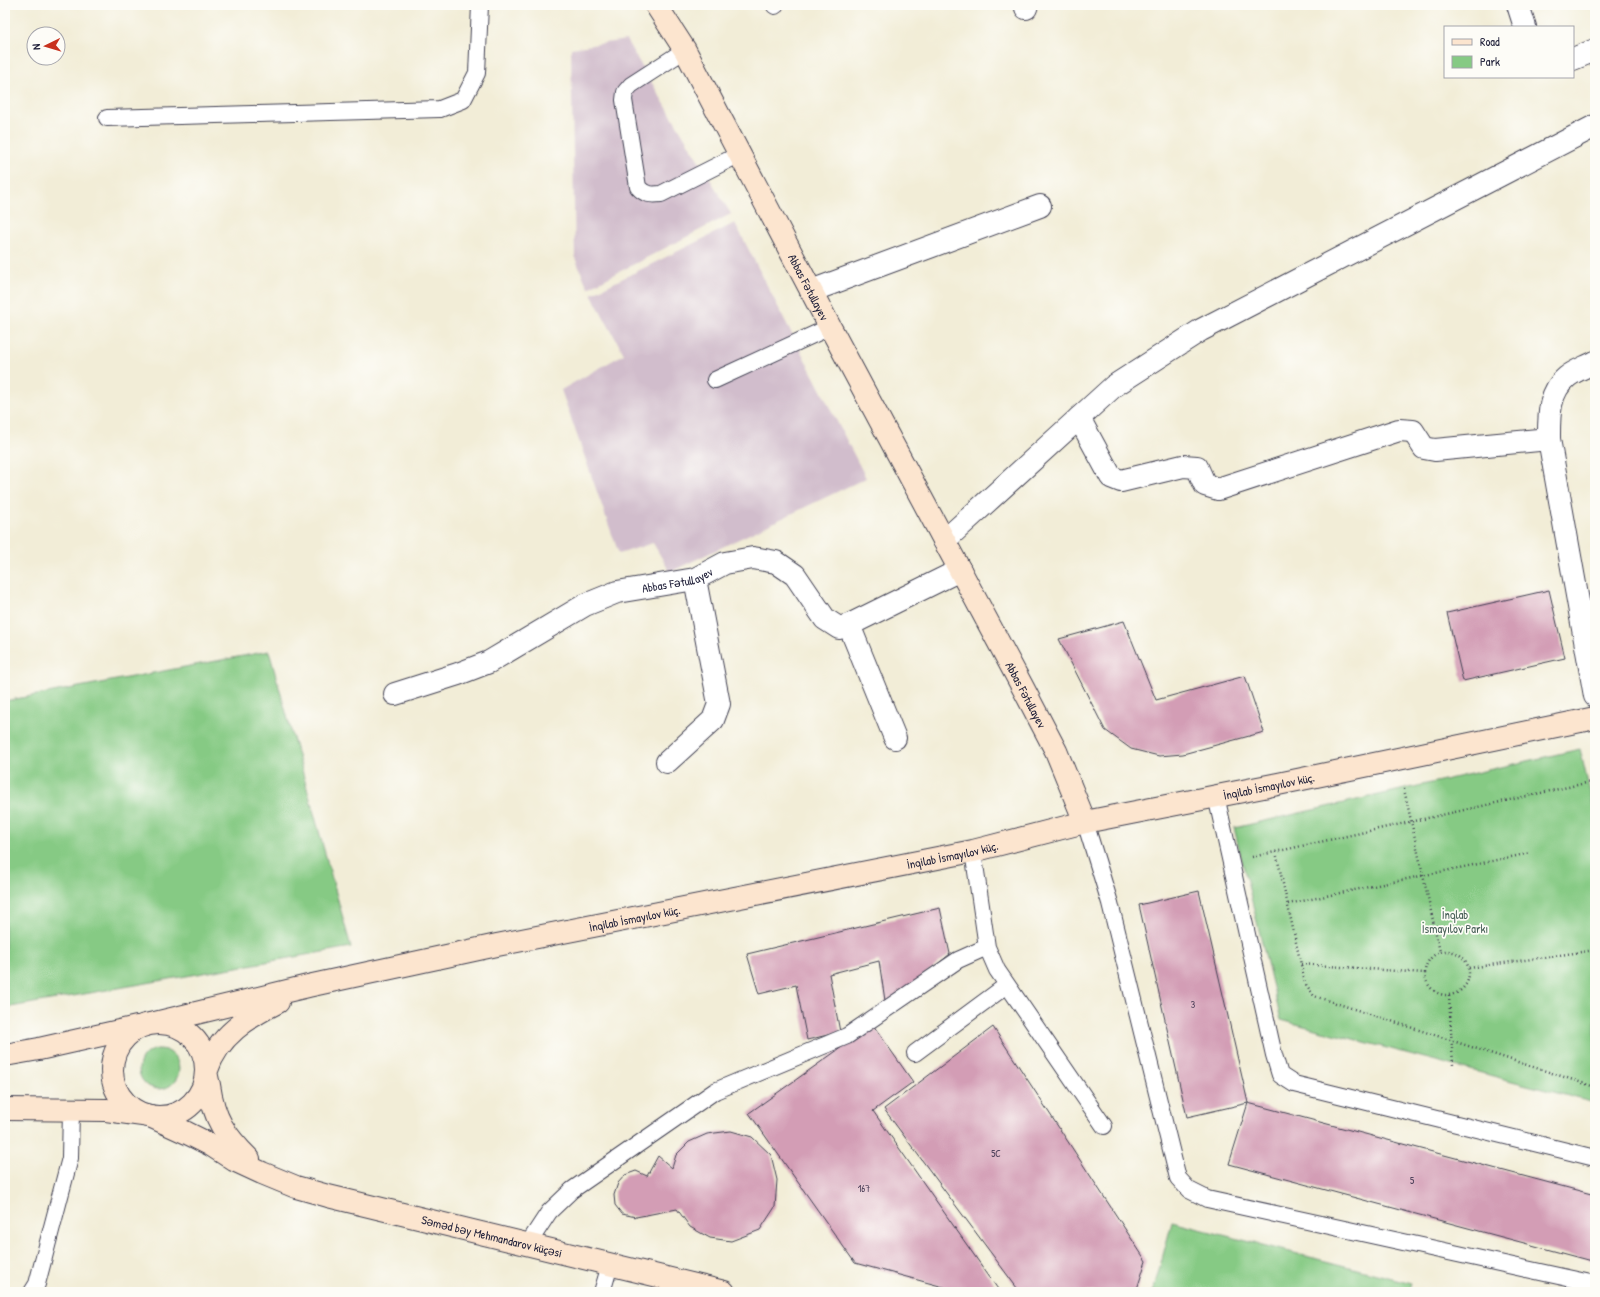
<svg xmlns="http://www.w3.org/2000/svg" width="1600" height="1297" font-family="'Patrick Hand',sans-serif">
	<rect width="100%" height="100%" fill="#fdfcf7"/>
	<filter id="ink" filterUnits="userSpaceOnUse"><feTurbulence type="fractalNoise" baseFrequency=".025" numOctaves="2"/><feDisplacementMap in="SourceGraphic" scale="8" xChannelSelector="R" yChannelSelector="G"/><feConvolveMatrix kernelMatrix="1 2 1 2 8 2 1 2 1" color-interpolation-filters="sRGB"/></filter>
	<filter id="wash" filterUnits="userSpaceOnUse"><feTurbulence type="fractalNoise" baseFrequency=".012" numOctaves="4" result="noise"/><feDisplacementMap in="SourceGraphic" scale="16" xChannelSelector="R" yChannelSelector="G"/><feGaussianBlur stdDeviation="0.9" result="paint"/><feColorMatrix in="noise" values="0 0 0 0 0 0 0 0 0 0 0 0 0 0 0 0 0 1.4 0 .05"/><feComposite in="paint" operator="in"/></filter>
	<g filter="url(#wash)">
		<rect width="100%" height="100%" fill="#f2edd7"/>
		<path fill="#d1bdcc" d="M626,40L731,214L588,288L575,258L571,48Z
			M735,223L866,478L670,572L653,543L619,554L561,390L624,354L591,294Z"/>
		<path fill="#86ca84" stroke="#547660" d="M269,651L351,947L5,1008V701Z
			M1580,749L1595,814V1103L1281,1020L1234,828Z
			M139 1069a20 20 0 1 1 40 0a20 20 0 1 1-40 0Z
			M1172,1222L1412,1283L1409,1292H1153Z"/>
		<g id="blocks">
			<path fill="#d39db5" d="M1549,590L1565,658L1463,681L1447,613Z
				M1124,621L1156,700L1245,676L1264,732L1183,754L1159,756L1131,749L1105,730L1059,639Z
				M1199,891L1248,1103L1595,1195V1262L1229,1164L1248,1103L1187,1117L1139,905Z
				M940,908L950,954L886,1007L879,961L829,974L840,1032L807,1040L796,985L759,994L747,954Z
				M873,1025L913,1082L873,1111L1000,1292H962L855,1263L749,1113Z
				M993,1027L1146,1261L1136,1292H1020L884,1109Z
				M731,1131L752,1137L771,1155L777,1180L775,1207L760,1230L731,1241L710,1238L690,1227L677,1209L636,1217L622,1214L615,1205L614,1195L618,1183L625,1175L636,1171L647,1176L658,1156L672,1168L676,1155L689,1142L707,1134Z"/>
		</g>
	</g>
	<g filter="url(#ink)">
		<use href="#blocks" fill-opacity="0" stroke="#414052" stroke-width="1"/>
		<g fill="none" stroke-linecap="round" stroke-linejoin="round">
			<defs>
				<path id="lane" d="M774,5L775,6
					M685,50L631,85L625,92L624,100L638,187C645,195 651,195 661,194L740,154
					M107,118L440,109L463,100L477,73L480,5
					M715,380L830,327
					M1216,796L1274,1055L1280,1075L1294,1084L1595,1158
					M1085,822L1110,903L1178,1178L1189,1190L1207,1199L1595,1284
					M973,851L987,947L997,970L1104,1126
					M915,1053L1007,985
					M528,1244L549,1212L572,1190L715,1091L847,1036L958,960L987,947
					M32,1292L37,1284L70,1158L71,1109
					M602,1292L610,1265"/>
				<g id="street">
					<path d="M1518,5L1525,27"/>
					<path d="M1026,8L1027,5"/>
					<path d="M1573,59L1595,50"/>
					<path d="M811,291L1040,206"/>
					<path d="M1595,362C1586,367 1574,371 1567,377C1548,392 1549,417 1549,439L1595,696"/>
					<path d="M1079,418L1111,477L1121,481L1183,466L1197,467L1205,485L1218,489L1399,430L1413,431L1424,448L1435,450L1549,439"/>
					<path d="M944,541L1114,386L1201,330L1595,126"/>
					<path d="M849,625L895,738"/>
					<path id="s1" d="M395,694L458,674L489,662L585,605L617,592L695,579L725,563L753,558L776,562L795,575L825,619L839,628L849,625L960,570"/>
					<path d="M667,762L713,720L719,704L695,579"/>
				</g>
				<g id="secondary">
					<path id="s2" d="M656,5L685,50L830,327L1022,686L1056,751L1085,822"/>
					<circle cx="159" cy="1070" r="47"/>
					<path id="s3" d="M155,1023L308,986L497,945L973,851L1085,822L1278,784L1595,718"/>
					<path d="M5,1055L39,1049L137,1027"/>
					<path id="s4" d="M5,1109L106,1110L150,1116L187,1133L211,1145L234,1160L262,1173L296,1187L328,1196L724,1292"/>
					<path d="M249,1159C225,1135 214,1120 209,1085C208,1081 206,1074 207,1070C218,1036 248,1017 278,1002"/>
				</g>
			</defs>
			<use href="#lane" stroke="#414052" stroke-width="18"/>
			<use href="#street" stroke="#414052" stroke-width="24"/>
			<use href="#secondary" stroke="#414052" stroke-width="24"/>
			<path stroke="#414052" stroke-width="2.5" stroke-dasharray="1 3" stroke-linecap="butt" d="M1404,789L1440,952
				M1276,852L1305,983L1314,996L1595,1087
				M1252,857L1595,781
				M1288,904L1530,853
				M1425 973a22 22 0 1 1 44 0a22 22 0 1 1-44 0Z
				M1301,964L1424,973
				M1469,968L1595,950
				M1449,996L1453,1065"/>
			<use href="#lane" stroke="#fff" stroke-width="16"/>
			<use href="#street" stroke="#fff" stroke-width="22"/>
			<use href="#secondary" stroke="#fce5cf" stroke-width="22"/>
		</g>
	</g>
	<g text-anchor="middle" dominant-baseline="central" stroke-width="3.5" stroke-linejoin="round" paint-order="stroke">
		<g font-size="10" fill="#4e415a">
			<text x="1193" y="1004">3</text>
			<text x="996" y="1153">5C</text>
			<text x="1412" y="1180">5</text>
			<text x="864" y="1188">167</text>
		</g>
		<g font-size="12" fill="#22223b" stroke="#fdfcf7">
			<text stroke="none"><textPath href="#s2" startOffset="321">Abbas Fətullayev</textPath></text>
			<text stroke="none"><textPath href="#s1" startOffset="307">Abbas Fətullayev</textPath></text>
			<text stroke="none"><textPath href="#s2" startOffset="783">Abbas Fətullayev</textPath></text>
			<text stroke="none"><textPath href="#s3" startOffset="1139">İnqilab İsmayılov küç.</textPath></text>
			<text stroke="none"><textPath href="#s3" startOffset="815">İnqilab İsmayılov küç.</textPath></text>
			<text stroke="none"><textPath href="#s3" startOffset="491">İnqilab İsmayılov küç.</textPath></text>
			<text stroke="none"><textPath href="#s4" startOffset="510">Səməd bəy Mehmandarov küçəsi</textPath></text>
		</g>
		<g font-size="12" fill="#455d55" stroke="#fdfcf7">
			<text x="1455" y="914">İnqlab<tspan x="1455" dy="14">İsmayılov Parkı</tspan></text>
		</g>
	</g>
	<rect width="1600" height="1297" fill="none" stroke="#fdfcf7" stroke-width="20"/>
	<rect x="1444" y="26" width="130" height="52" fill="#fdfcf7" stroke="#a5a5ac"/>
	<rect x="1452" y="39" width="20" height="6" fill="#fce5cf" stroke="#a5a5ac"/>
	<text x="1480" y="46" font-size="12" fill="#22223b">Road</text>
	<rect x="1452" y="56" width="20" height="12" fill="#86ca84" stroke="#a5a5ac"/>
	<text x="1480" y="66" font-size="12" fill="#22223b">Park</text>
	<g transform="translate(46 46) rotate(265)"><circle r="19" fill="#fdfcf7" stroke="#a5a5ac"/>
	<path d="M0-3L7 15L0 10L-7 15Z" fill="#c8321e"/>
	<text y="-6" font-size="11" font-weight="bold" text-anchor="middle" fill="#22223b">N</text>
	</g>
</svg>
